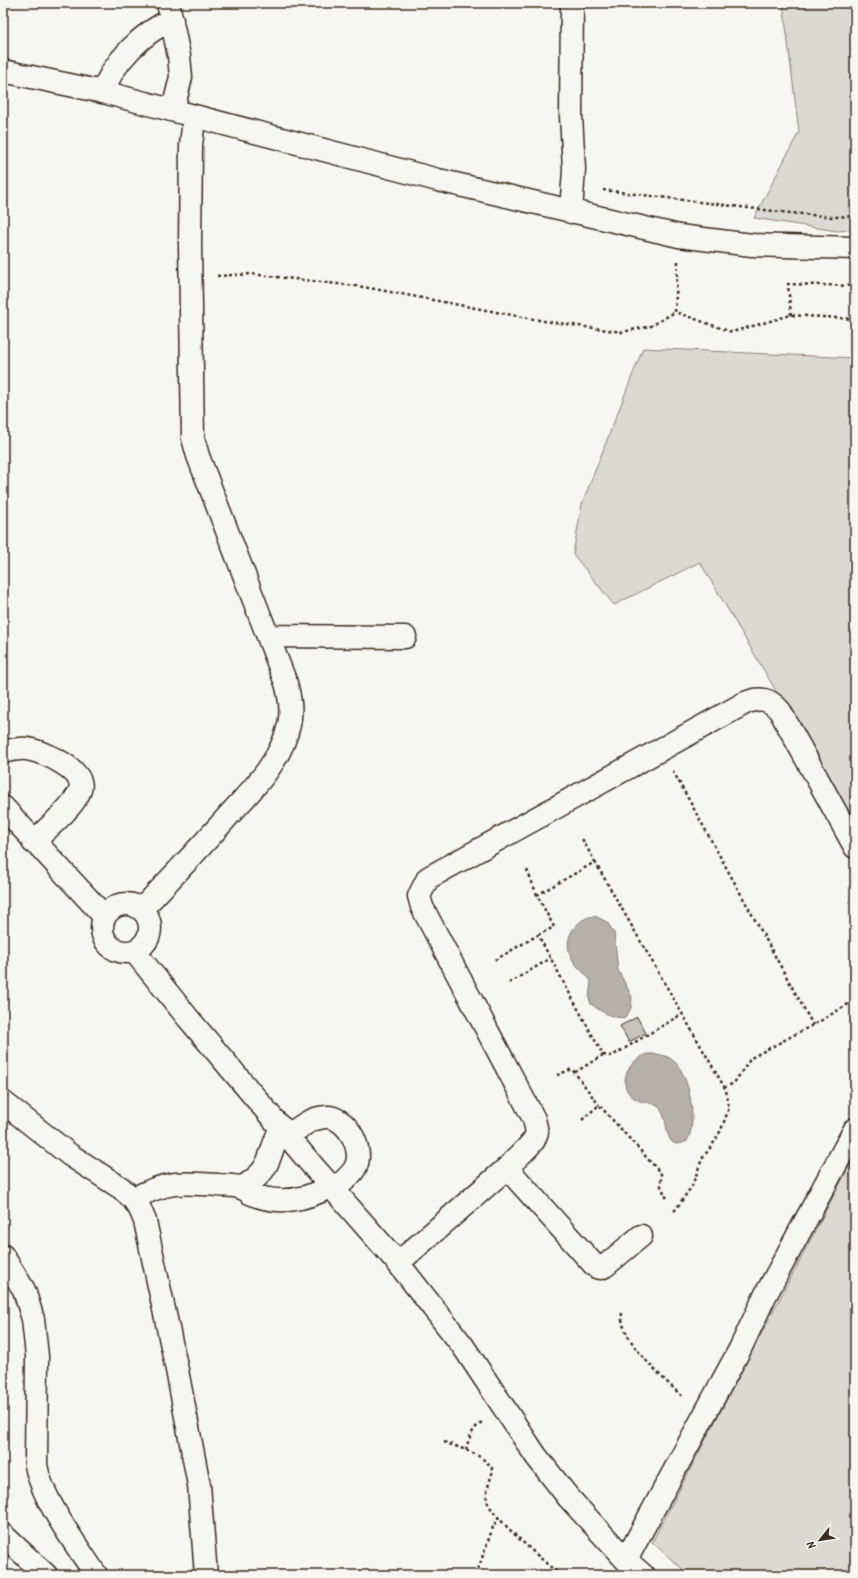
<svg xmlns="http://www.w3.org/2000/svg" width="858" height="1578" font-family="Kalam,sans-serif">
	<rect width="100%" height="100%" fill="#f6f6f2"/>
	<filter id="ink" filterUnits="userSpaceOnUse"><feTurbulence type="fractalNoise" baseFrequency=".025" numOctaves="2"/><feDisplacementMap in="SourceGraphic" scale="8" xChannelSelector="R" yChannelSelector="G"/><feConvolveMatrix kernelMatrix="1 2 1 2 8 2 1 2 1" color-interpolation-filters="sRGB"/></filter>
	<g filter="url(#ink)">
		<path fill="#dad9d3" stroke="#8a8278" d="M783,3H855V230L837,231L754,218L799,132Z
			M643,348L855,358V825L700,562L614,605L573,554L582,504Z
			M855,1155V1575H689L652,1542Z"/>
		<path fill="#b6b0a9" stroke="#857a71" d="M595,916L607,922L614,933L618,970L632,997L631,1008L626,1017C614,1020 600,1011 591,1004L589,998L591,982C588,975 583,973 579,968C568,957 564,941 574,928C580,921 585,917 595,916Z
			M647,1054C655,1054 664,1054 671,1059C690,1071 698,1123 687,1141C668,1151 668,1133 665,1120C664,1115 661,1110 658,1105C650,1102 641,1103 634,1098C615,1085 629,1060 647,1054Z"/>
		<path fill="#c8c3be" stroke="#3b2a1e" d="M637,1017L646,1033L629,1042L620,1026Z"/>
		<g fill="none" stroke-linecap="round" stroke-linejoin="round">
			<defs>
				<path id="street" d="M168,3L179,56L181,77L173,110
					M103,92C112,63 144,31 172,20
					M571,212L574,169L571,116L572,3
					M268,636L405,637
					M3,752C11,750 19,748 27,749C42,751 87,770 80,790C74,807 47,829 33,842
					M3,807L104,916
					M102 928a24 24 0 1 1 48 0a24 24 0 1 1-48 0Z
					M142,909C171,878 201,847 229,815C253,789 281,761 289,725C292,710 290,698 286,683L198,456L193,438L190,244L191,146L194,117
					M134,951L188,1018L312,1165L398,1263L463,1346L536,1456L568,1497L626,1560L643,1575
					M3,1102L70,1155L121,1188L133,1199C166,1181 181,1182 218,1185C225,1186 235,1185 242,1188C245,1189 247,1191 250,1193C277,1206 306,1200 331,1186
					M288,1136C300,1127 313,1116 329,1117C348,1119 365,1151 355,1168C351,1176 341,1183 334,1190
					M507,1168L596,1267L601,1268L605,1266L641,1236
					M241,1188C273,1170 267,1157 281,1127
					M133,1199L140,1209L145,1221L177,1370L199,1485L206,1575
					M3,1256L24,1290L33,1319L37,1356L36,1465C42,1500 76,1544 96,1575
					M398,1263L507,1168L528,1147L534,1140L537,1132L534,1119L422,907L419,896L428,878L745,703C760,697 769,698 780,711L855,847
					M3,1535L46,1575
					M626,1560L740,1349L765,1296L855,1129"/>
				<path id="secondary" d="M3,71L103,92L438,180L679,236L752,245L855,248"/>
			</defs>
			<use href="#street" stroke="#3b2a1e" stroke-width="25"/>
			<use href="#secondary" stroke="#3b2a1e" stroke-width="25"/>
			<path stroke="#3b2a1e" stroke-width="2.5" stroke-dasharray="3 3" stroke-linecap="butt" d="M603,190L781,212L833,217L855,216
				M678,261L675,312L732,332L791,315L855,319
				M217,276L251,274L364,287L544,321L622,332L651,326L675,312
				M791,315L788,284L855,286
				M673,771L813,1025
				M595,862L726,1090L729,1108L721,1130L715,1141L702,1159L692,1186L673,1213
				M527,870L537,895
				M538,935L554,927L537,895L595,862L581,837
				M495,960L538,935L603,1055L574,1073
				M509,983L551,958
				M603,1055L612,1056L682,1014
				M557,1075L572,1069L599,1105
				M724,1088L734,1083L751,1058L822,1020L855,1000
				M582,1120L599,1105L657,1169L661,1174V1186L667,1199
				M622,1313C618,1339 666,1381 684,1398
				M444,1442C460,1448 484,1454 493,1470C491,1479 485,1491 487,1500C490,1516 545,1562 560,1575
				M466,1450C469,1437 472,1429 483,1421
				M476,1575L493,1527L499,1517"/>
			<use href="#street" stroke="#f6f6f2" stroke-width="22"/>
			<use href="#secondary" stroke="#f6f6f2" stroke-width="22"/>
		</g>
	</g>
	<rect width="858" height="1578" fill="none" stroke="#f6f6f2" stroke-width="16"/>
	<rect x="8" y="8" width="842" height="1562" fill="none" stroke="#3b2a1e" stroke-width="1.5" filter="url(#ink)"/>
	<g transform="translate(820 1540) rotate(240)" stroke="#f6f6f2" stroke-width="3" paint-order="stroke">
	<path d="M0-3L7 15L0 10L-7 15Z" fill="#3b2a1e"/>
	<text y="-6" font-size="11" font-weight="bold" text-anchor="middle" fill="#3b2a1e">N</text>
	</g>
</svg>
